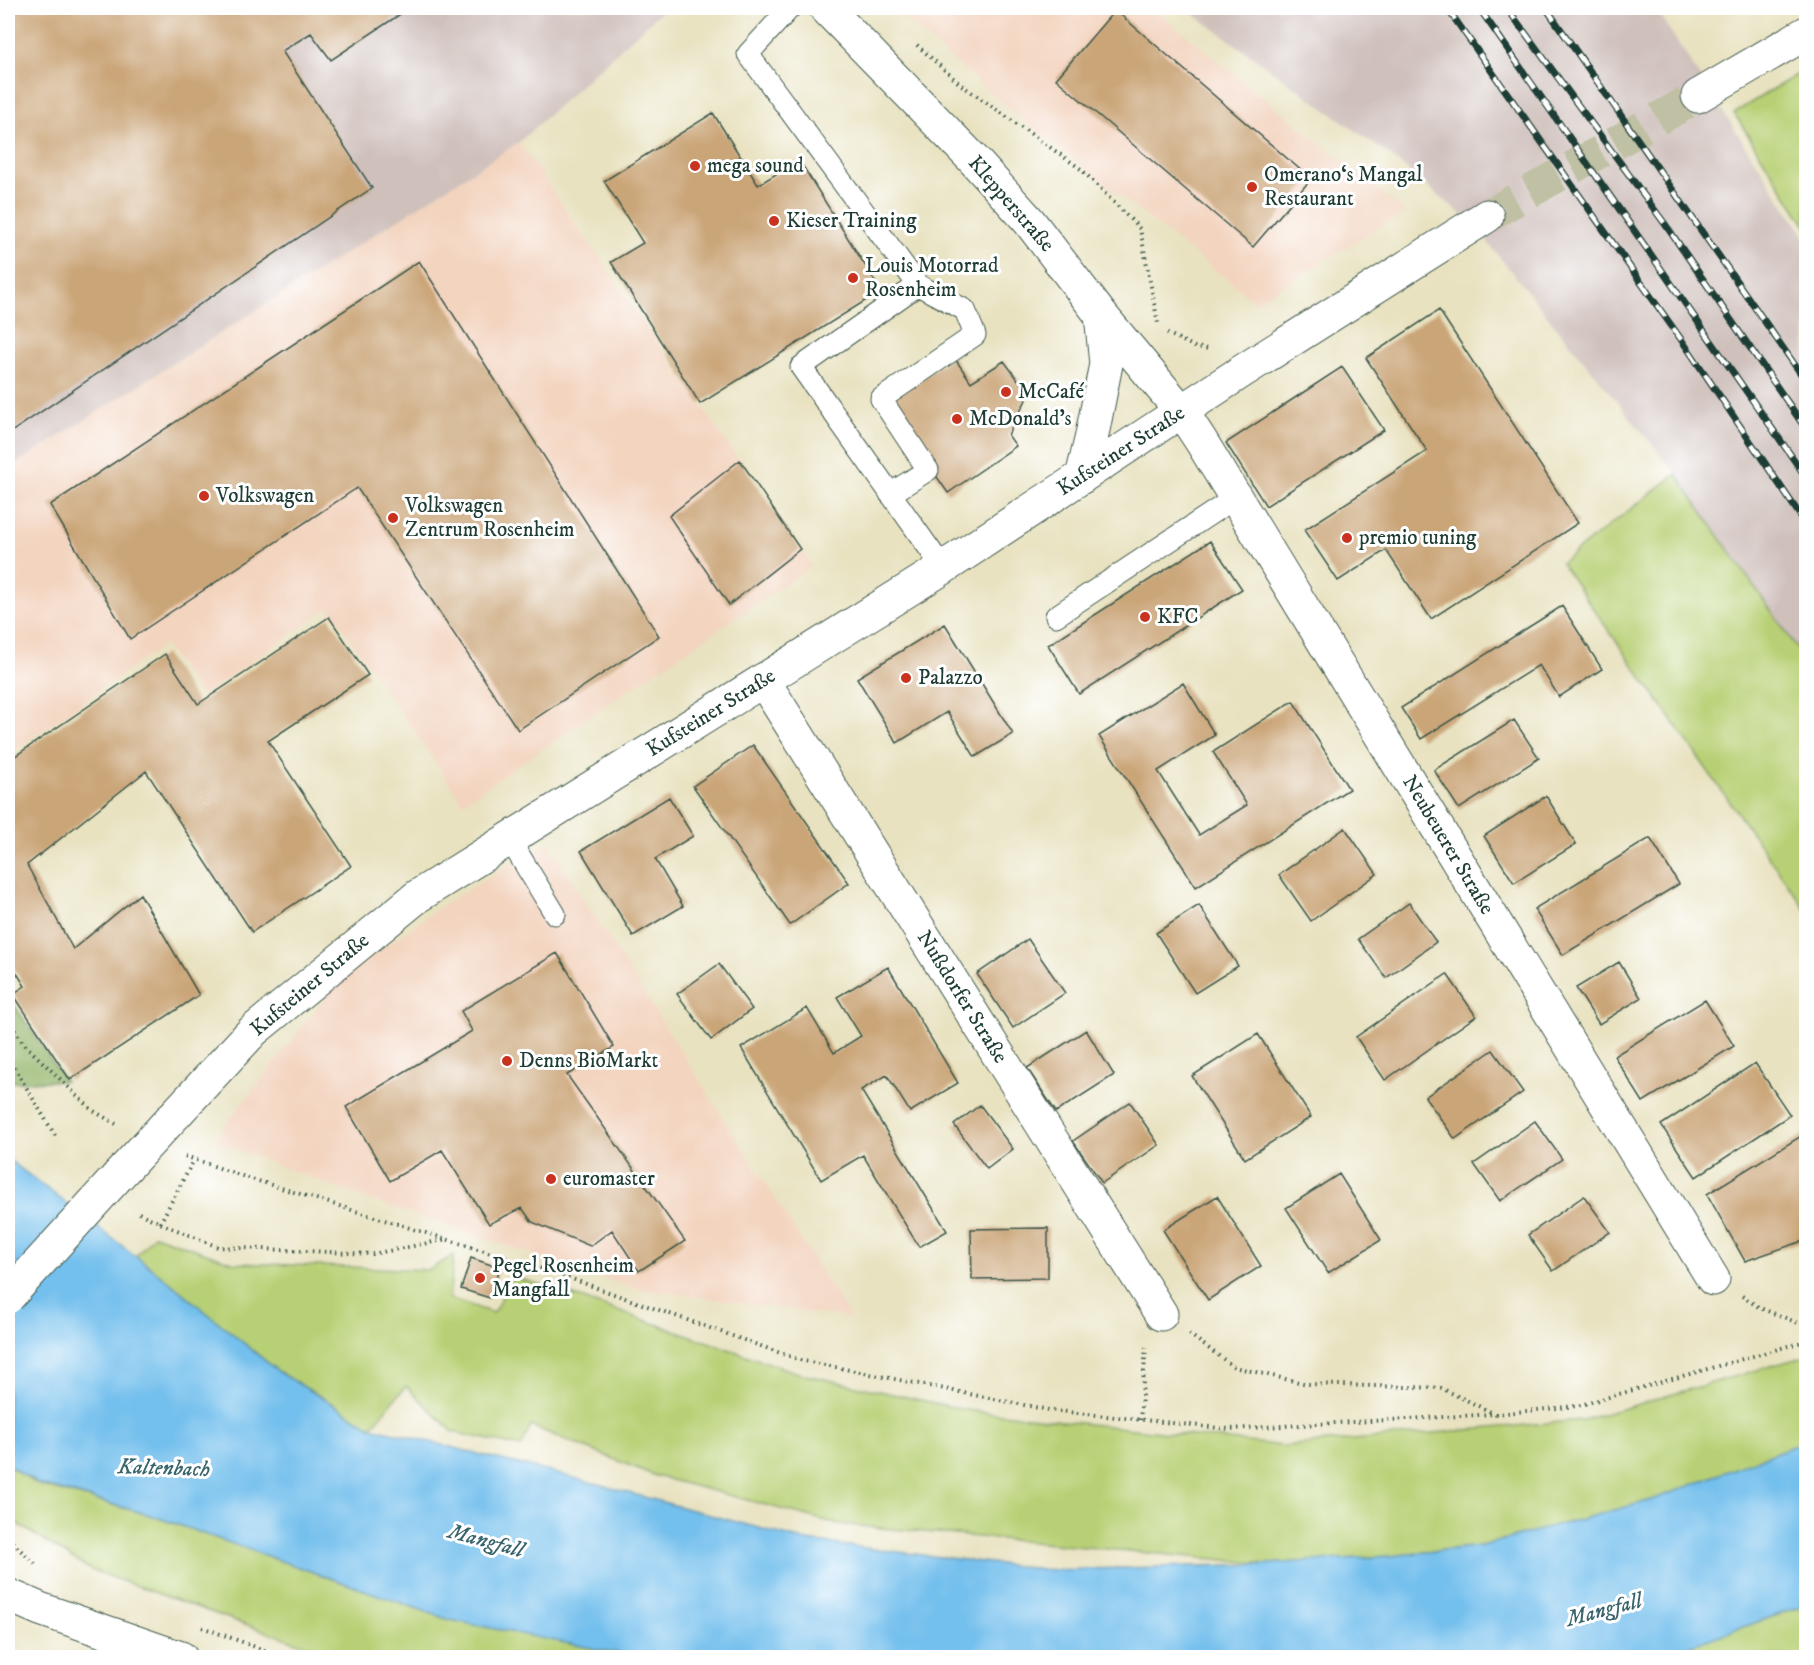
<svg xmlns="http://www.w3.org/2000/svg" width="1814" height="1665" font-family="'IM FELL DW Pica',serif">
	<rect width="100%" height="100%" fill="#fff"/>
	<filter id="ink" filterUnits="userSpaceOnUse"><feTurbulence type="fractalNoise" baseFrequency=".0167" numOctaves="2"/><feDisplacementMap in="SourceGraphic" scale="12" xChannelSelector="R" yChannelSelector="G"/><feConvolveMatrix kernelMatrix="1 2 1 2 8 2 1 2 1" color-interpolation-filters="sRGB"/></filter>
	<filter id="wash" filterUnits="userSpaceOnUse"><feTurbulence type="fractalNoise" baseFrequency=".008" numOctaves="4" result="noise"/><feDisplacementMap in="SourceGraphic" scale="24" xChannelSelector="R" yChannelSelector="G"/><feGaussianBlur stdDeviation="1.35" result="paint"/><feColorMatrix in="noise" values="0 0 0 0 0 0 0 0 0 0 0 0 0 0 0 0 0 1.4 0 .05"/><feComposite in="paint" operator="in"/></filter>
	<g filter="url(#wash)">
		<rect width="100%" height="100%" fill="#e8e2c0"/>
		<path fill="#f3d4bf" d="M892,8H1153L1405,212L1256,302L1016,115Z
			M519,142L812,566L463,803L329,608L202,696L164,645L8,755V469Z
			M548,843L851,1318L633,1288L358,1196L213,1141L338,981L447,902Z"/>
		<path fill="#cfc0bb" d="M8,8H665L519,142L8,469Z
			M1185,8H1655L1806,238V661L1676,474L1471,222L1389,155Z"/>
		<path fill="#b8d074" stroke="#6c8654" stroke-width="1.5" d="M1806,69V226L1734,113Z
			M1676,474L1806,661V910L1561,563Z
			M154,1235L235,1263L429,1270L454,1255L449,1298L493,1313L513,1277L551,1288L801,1374L966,1410L1283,1446L1583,1420L1806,1356V1441L1652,1500L1481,1546L1390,1556L1267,1564L838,1524L656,1476L531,1426L521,1447L453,1432L406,1386L371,1427L279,1372L136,1256Z
			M8,1465L38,1485L150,1515L450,1620L640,1657H339L91,1570L8,1518Z
			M1806,1605V1657H1655Z"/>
		<path fill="#92b266" stroke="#58784d" stroke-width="1.5" d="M8,995L65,1081L8,1082Z"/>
		<path fill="#73bfed" stroke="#497e90" stroke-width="1.5" d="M8,1159L162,1276L279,1372L371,1427L574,1478L807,1541L1049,1570L1267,1564L1390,1556L1481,1546L1652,1500L1806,1441V1605L1655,1658H641L450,1620L150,1515L38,1484L8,1465Z"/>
		<g id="blocks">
			<path fill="#caa578" d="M8,8H403L405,11L331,60L311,33L282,51L372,188L8,434Z
				M1115,10L1311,179L1253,247L1056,79Z
				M713,113L758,185L799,160L881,291L700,404L611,262L643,243L604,181Z
				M419,261L659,636L518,730L357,488L130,639L50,505Z
				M1439,310L1578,523L1431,619L1386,550L1338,581L1304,530L1427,451L1366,358Z
				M953,356L971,382L1004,361L1029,394L1008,435L1016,446L948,493L886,403Z
				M1342,367L1384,430L1266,506L1226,443Z
				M740,460L800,549L729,605L669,516Z
				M1210,541L1242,589L1079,694L1048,645Z
				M1562,606L1602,669L1559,697L1539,665L1421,739L1401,708Z
				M329,617L368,675L268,741L351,866L252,932L146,771L27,865L73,949L140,894L199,995L70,1080L13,994L25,986L8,959V761L165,654L198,704Z
				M945,624L1013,734L975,757L947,712L897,743L857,678Z
				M1183,683L1215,735L1158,771L1199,835L1247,805L1213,752L1293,701L1349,789L1196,887L1099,736Z
				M1514,720L1539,758L1459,809L1434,770Z
				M753,745L849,883L790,925L693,786Z
				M1546,796L1576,844L1514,883L1484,836Z
				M669,797L693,836L655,859L683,906L633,936L581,851Z
				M1345,828L1377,874L1311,921L1279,875Z
				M1650,838L1679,884L1563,955L1534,909Z
				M1409,903L1436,942L1386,978L1358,939Z
				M1199,905L1238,966L1195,993L1156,933Z
				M1028,939L1065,993L1013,1028L977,974Z
				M557,953L614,1047L567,1075L685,1241L639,1271L612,1230L590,1246L532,1222L522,1208L489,1224L442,1150L390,1181L346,1107L472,1031L461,1011Z
				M1619,962L1641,998L1599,1024L1576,988Z
				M719,964L752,1009L711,1040L677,994Z
				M888,967L958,1083L910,1112L887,1075L861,1090L947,1231L919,1247L863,1155L821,1180L741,1048L807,1008L834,1053L861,1036L837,997Z
				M1447,974L1476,1016L1385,1080L1356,1037Z
				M1705,1000L1734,1046L1643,1102L1614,1056Z
				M1086,1030L1114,1075L1056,1112L1027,1068Z
				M1258,1034L1311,1117L1245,1159L1192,1076Z
				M1493,1050L1523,1092L1455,1139L1425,1097Z
				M1755,1063L1790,1115L1696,1177L1661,1125Z
				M1130,1102L1159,1145L1102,1183L1073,1141Z
				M980,1105L1013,1149L987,1169L954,1125Z
				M1535,1121L1562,1159L1500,1201L1474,1164Z
				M1806,1133V1240L1745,1261L1707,1194Z
				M1339,1174L1381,1240L1328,1273L1286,1208Z
				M1217,1196L1261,1266L1208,1300L1163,1230Z
				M1584,1196L1610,1232L1553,1271L1528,1235Z
				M1048,1228V1278L972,1279L971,1229Z
				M471,1258L500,1268L490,1298L461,1289Z"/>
		</g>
	</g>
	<g filter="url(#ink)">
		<use href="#blocks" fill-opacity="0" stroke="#3d5649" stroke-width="1.5"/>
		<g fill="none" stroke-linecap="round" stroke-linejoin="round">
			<path stroke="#c0c1a4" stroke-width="33" stroke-dasharray="33 16" stroke-linecap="butt" d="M1487,216L1698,96"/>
			<defs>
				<path id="lane" d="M790,8L748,54L918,285L801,367L943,568
					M890,494L928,470L881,399L975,335L965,310L918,285
					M1056,616L1236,497
					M510,840L555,914"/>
				<path id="street" d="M1182,412L1201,441L1713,1279
					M763,680L1161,1314
					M8,1595L40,1609L181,1658"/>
				<path id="secondary" d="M826,8L972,158L1029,221L1101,315L1182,412
					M1698,96L1806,33
					M1082,477L1091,440L1106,364L1101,315
					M118,1176L253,1031L418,896L943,568L1241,372L1487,216"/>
			</defs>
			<use href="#lane" stroke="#3d5649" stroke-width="23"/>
			<use href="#street" stroke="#3d5649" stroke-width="35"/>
			<use href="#secondary" stroke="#3d5649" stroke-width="35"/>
			<path stroke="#3d5649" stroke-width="4" stroke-dasharray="1.5 4.5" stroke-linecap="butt" d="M917,45L960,84L1081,169L1140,229L1158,323L1160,325
				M1167,333L1195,347L1210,349
				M8,1020L24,1044L92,1110L116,1124
				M8,1057L56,1137
				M185,1156L239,1175L552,1272L800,1360L1049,1410L1229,1429L1496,1414L1577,1406L1806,1341
				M139,1213L160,1223L218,1247L373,1254L448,1239
				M160,1223L194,1160
				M1742,1296L1760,1308L1806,1326
				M1189,1334L1234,1367L1307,1384L1441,1388L1495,1414
				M1140,1420L1146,1347
				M8,1538L37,1566
				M202,1627L285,1658"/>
			<use href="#lane" stroke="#fff" stroke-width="21"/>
			<use href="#street" stroke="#fff" stroke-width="33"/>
			<use href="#secondary" stroke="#fff" stroke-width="33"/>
			<defs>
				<path id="rail" d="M1447,8L1690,352L1806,524
					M1479,8L1806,477
					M1507,8L1665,224L1806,429
					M1546,8L1806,381"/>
			</defs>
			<use href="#rail" stroke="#1f3d34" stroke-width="7"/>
			<use href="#rail" stroke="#fff" stroke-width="4.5" stroke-dasharray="14" stroke-linecap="butt"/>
			<defs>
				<path id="secondary-bridge" d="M8,1297L118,1176"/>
			</defs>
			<use href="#secondary-bridge" stroke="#3d5649" stroke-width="35" stroke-linecap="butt"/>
			<use href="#secondary-bridge" stroke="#fff" stroke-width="33"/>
		</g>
	</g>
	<g fill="#c8321e" stroke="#fff" stroke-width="2">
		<circle cx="695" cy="166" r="6"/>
		<circle cx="1252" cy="187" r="6"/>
		<circle cx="774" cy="221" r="6"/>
		<circle cx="853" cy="278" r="6"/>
		<circle cx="1006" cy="392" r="6"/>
		<circle cx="957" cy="419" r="6"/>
		<circle cx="204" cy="496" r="6"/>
		<circle cx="393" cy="518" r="6"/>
		<circle cx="1347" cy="538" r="6"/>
		<circle cx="1145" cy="617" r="6"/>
		<circle cx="906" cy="678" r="6"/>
		<circle cx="507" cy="1061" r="6"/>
		<circle cx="551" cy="1179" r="6"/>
		<circle cx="480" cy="1278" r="6"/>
	</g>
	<g text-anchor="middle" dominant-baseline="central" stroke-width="6" stroke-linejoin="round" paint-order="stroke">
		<g font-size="21" fill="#1f3d34" stroke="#fff" text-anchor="start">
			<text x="707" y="166">mega sound</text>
			<text x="1264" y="175">Omerano‘s Mangal<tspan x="1264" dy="24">Restaurant</tspan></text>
			<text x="786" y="221">Kieser Training</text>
			<text x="865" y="266">Louis Motorrad<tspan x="865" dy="24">Rosenheim</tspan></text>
			<text x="1018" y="392">McCafé</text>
			<text x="969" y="419">McDonald's</text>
			<text x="216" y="496">Volkswagen</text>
			<text x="405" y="506">Volkswagen<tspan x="405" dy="24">Zentrum Rosenheim</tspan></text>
			<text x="1359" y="538">premio tuning</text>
			<text x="1157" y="617">KFC</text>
			<text x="918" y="678">Palazzo</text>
			<text x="519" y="1061">Denns BioMarkt</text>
			<text x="563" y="1179">euromaster</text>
			<text x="492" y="1266">Pegel Rosenheim<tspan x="492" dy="24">Mangfall</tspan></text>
		</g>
		<g font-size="21" fill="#1f3d34" stroke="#fff">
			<text transform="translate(1011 204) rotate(49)">Klepperstraße</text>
			<text transform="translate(1121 451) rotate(-33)">Kufsteiner Straße</text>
			<text transform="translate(711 713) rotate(-32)">Kufsteiner Straße</text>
			<text transform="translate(1448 845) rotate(59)">Neubeuerer Straße</text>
			<text transform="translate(310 985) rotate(-40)">Kufsteiner Straße</text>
			<text transform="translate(962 997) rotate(58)">Nußdorfer Straße</text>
		</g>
		<g font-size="22" font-style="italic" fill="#38646c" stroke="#fff">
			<text transform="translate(164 1468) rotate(2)">Kaltenbach</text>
			<text transform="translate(486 1541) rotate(15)">Mangfall</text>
			<text transform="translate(1604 1610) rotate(-15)">Mangfall</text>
		</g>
	</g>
	<rect width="1814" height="1665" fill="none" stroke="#fff" stroke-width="30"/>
</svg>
